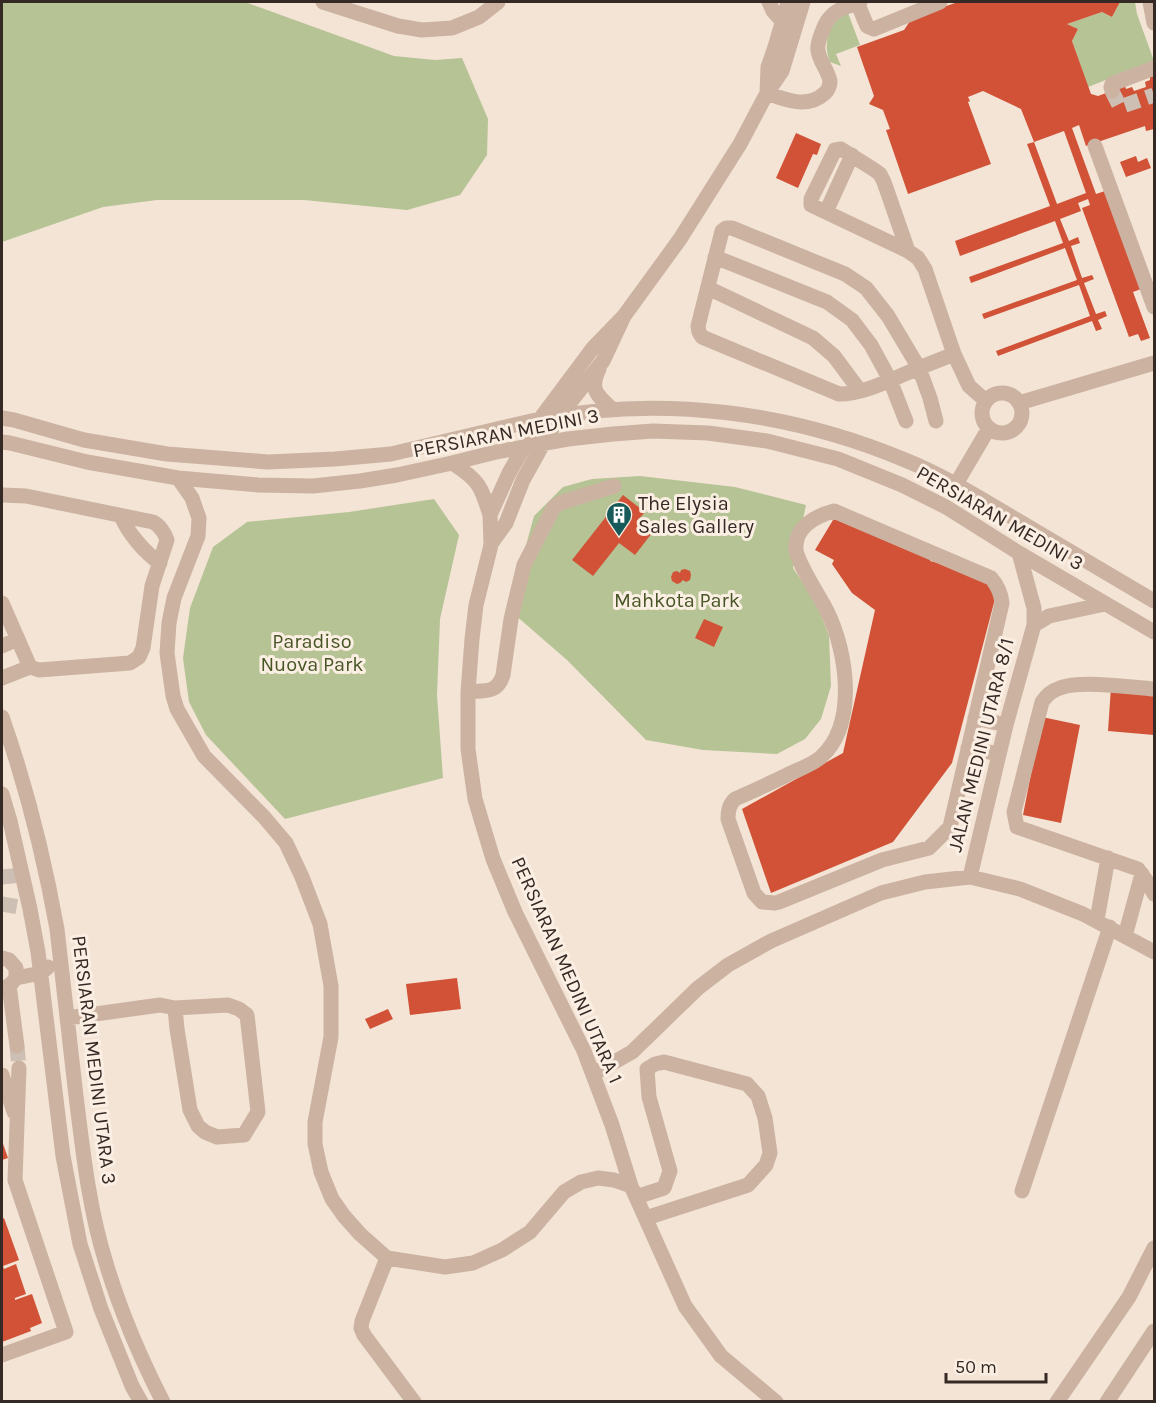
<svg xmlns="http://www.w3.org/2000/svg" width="1156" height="1403" font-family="Karla,sans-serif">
	<rect width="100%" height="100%" fill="#f3e4d6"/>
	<path fill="#b6c395" d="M2,2H245L394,56L435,60L462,58L488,119L487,155L460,195L407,210L304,200H157L103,207L2,242Z
		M1120,2H1135L1137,14L1154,61L1088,87L1072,41L1078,29L1067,24L1102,12L1112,17Z
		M848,13L860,45L836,54L841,66L830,62C822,43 829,21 848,13Z
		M640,476L735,487L806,505L793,568L817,604L829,636L831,686L821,719L805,739L777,754L703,750L646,740L567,660L514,614L521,564L534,516L563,487L592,479Z
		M434,499L459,535L440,619L437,695L443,778L285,819L206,735L189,702L183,658L190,608L213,547L247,522L349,512Z"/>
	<path fill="#d15236" d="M954,2H1120L1112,17L1102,12L1067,24L1078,29L1072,41L1091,94L1098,96L1125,86L1126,89L1132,87L1134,91L1146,87L1145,82L1150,80V77L1154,76V129L1146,131L1145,126L1086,146L1079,125L1072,128L1096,194L1105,191L1141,289L1133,292L1150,338L1141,341L1138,334L1129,337L1082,208L1090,205L1088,199L1078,203L1081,211L1060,219L1069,241L1078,237L1080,243L1071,246L1082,278L1092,275L1094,279L1084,283L1096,314L1105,311L1107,316L1098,320L1102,329L1096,331L1092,321L998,356L996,351L1090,316L1079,285L984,319L982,314L1077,280L1065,248L971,283L969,277L1063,243L1055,221L960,256L955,241L1050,206L1027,144L1034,142L1057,204L1086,193L1064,131L1034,142L1021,109L983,91L968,97L970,101L968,102L991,164L908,194L886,130L890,129L883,110L869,104L874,96L857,47L904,30L912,18L955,3Z
		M796,133L821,144L817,155L813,154L798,188L776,178Z
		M1136,156L1138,162L1147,158L1151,168L1126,177L1120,162Z
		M623,495L645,512L637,521L652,533L635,555L619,543L593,576L572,560Z
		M836,515L932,556L930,561L968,570L991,585L996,595L952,763L893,842L771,893L742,809L843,753L875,610L852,593L832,564L834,560L815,550Z
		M685,569L690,571L691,575L690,580L686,582L683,580L680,583L677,584L672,581L671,577L673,572L677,571L680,573L681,570Z
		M704,619L723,627L714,647L695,638Z
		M1111,687L1154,691V735L1108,731Z
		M1042,717L1080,725L1061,823L1023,815Z
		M457,978L461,1009L410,1015L406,984Z
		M388,1009L393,1019L370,1029L365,1019Z
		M2,1141L8,1158L2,1160Z
		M4,1218L19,1260L3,1266L4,1269L16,1264L26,1294L15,1298V1300L32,1294L42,1323L30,1328L31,1331L2,1342V1219Z"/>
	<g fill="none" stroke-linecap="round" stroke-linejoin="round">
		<path stroke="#cdbfb3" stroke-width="15" stroke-dasharray="15 8" stroke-linecap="butt" d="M1112,91L1120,107L1154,95
			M2,877L22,875
			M2,904L30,909
			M17,1046L19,1068"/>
		<path stroke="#ccb2a1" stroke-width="15" d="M323,2L398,26L422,30L452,28L479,17L498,2
			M769,2L773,11L782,21
			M857,2L867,26L874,29L940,2
			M1150,2L1154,23
			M1112,91L1111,87L1112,84L1154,68
			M767,93C785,100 808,109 825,93C828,90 830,86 830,81C828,70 819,61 818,50C817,45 820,37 822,32C829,11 842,8 860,2
			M767,93L768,67L775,47L788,2
			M1095,146L1154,307
			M826,212L852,155
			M726,228H732L845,274L866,288L888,316L919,368C894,378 865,394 839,394L702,337L699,332L698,326L722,231Z
			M908,251L884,182L880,174L873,169L841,149L835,150L811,199V205L908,251L918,258L925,269L954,354L969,386L986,401
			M715,257L827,302L852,320L871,345L890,380L906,421
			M708,288L813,338L834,356L860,391
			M624,316L603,361L560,415L543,444L523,480L506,523L491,544L490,549L476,605L472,639L468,692V749L475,799L493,859L515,912L584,1051L612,1125L631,1186L685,1306L721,1356L776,1402
			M599,369C589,390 597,395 612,409
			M982 413a20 20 0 1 1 40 0a20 20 0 1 1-40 0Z
			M1019,403L1154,363
			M2,418L14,420L84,440L167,454L268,462L335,459L391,454L540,419C662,395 791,412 905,460C945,476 981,499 1017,520C1063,547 1109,574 1154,601
			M936,421L930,398L919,368L954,354
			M2,442L10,443L87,462L178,478L258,485L313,486L360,481L397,475L452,463L496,452L568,439L613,434L653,431L708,433L767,441L838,459L902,485L946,507L1019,553L1154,632
			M452,463C479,480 481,486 490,515
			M178,478L192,498L199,518L198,536L174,598L169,623L167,653L173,696L177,709L204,756L264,817L286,843L302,877L320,924L331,986V1037L315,1122V1144L321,1172L332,1199L344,1216L360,1234L387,1258L445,1267L473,1263L502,1250L530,1232L564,1192L581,1182L598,1178L614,1180L631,1186
			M956,484L989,428
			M2,495L26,496L153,522C159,525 165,533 167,540L152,586L143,648L139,657L130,663L39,670L30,667L2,678
			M834,511L991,578C998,586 1001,593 1002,603L950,827L929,848L882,860L779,902L775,903L762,902L754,893L728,819C728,811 729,805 735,799C753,791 771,783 789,774C799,769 812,765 821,757C858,724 847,651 827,611C820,597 798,564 796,550C794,528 815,516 834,511Z
			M121,516C128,533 145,553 160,563
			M491,544L490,515L509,473L540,419L593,348L624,316L680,239L740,144L767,93L782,71L803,2
			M2,603L30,667
			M1034,625L1049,616L1105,604
			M2,646L18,639
			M1154,689C1132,687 1079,680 1060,688C1051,691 1047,695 1042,702L1014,812L1017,827L1138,869L1148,883L1154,894
			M468,692C485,690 497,694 503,675L511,619L524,565L554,507L560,503L614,486
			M2,717C26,785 44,857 57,929C63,985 70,1040 76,1096C83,1152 89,1209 106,1263C120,1310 140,1357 163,1402
			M975,718L1006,725
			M968,748L999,754
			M2,794L10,821L30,909L38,952L63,1156L80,1244L101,1309L132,1386L141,1402
			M970,877L1006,725L1034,625V608L1019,553
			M1097,920L1108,858
			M1125,936L1142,874
			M2,958L9,960L16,968V978L11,984
			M16,978L41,973L48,967
			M9,985L17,1046
			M67,1018L160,1005L175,1008L177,1029L190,1110L198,1126L205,1132L217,1137L244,1135L258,1112L247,1015L239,1009L228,1005L175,1008
			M593,1074L632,1052L698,988L728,965L771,941L881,893L925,882L970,877L1020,889L1083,914L1154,952
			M2,1075L14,1112
			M1022,1191L1110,927
			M636,1197L664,1188L670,1171L649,1097L647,1069L655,1064L664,1062L747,1084L758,1096L765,1118L770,1153L766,1165L748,1185L646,1218
			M387,1258L362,1321L361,1328L364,1335L414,1402
			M2,1355L66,1332L15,1180L19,1068
			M1057,1402L1129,1297L1154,1248
			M1107,1402L1154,1331"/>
	</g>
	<defs>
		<symbol id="building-pin" viewBox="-11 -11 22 30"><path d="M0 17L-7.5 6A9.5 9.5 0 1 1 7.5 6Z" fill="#175a5a" stroke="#fbeee2"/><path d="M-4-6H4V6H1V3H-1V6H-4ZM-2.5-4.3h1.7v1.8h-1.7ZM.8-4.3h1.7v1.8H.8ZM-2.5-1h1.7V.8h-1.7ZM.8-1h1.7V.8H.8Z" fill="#fff"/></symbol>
	</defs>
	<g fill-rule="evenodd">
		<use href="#building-pin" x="604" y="500" width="30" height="40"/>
	</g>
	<g text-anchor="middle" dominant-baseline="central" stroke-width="6" stroke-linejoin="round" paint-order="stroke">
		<g font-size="20" fill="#352925" stroke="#fbeee2">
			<text transform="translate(506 433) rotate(-11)">PERSIARAN MEDINI 3</text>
			<text transform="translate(1000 518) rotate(30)">PERSIARAN MEDINI 3</text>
			<text transform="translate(981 745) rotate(-76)">JALAN MEDINI UTARA 8/1</text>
			<text transform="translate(567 970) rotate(66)">PERSIARAN MEDINI UTARA 1</text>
			<text transform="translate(94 1060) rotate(83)">PERSIARAN MEDINI UTARA 3</text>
		</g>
		<g font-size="20" fill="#352925" stroke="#fbeee2" text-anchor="start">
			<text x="638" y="503">The Elysia<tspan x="638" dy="23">Sales Gallery</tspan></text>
		</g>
		<g font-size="20" fill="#475626" stroke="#fbeee2">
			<text x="677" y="600">Mahkota Park</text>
			<text x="312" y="641">Paradiso<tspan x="312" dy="23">Nuova Park</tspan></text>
		</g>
	</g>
	<rect width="1156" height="1403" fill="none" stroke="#352925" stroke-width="6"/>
	<path d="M946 1373v9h100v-9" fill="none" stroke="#352925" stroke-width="3"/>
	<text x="955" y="1373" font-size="18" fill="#352925" stroke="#fbeee2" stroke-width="4.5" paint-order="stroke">50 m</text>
</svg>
